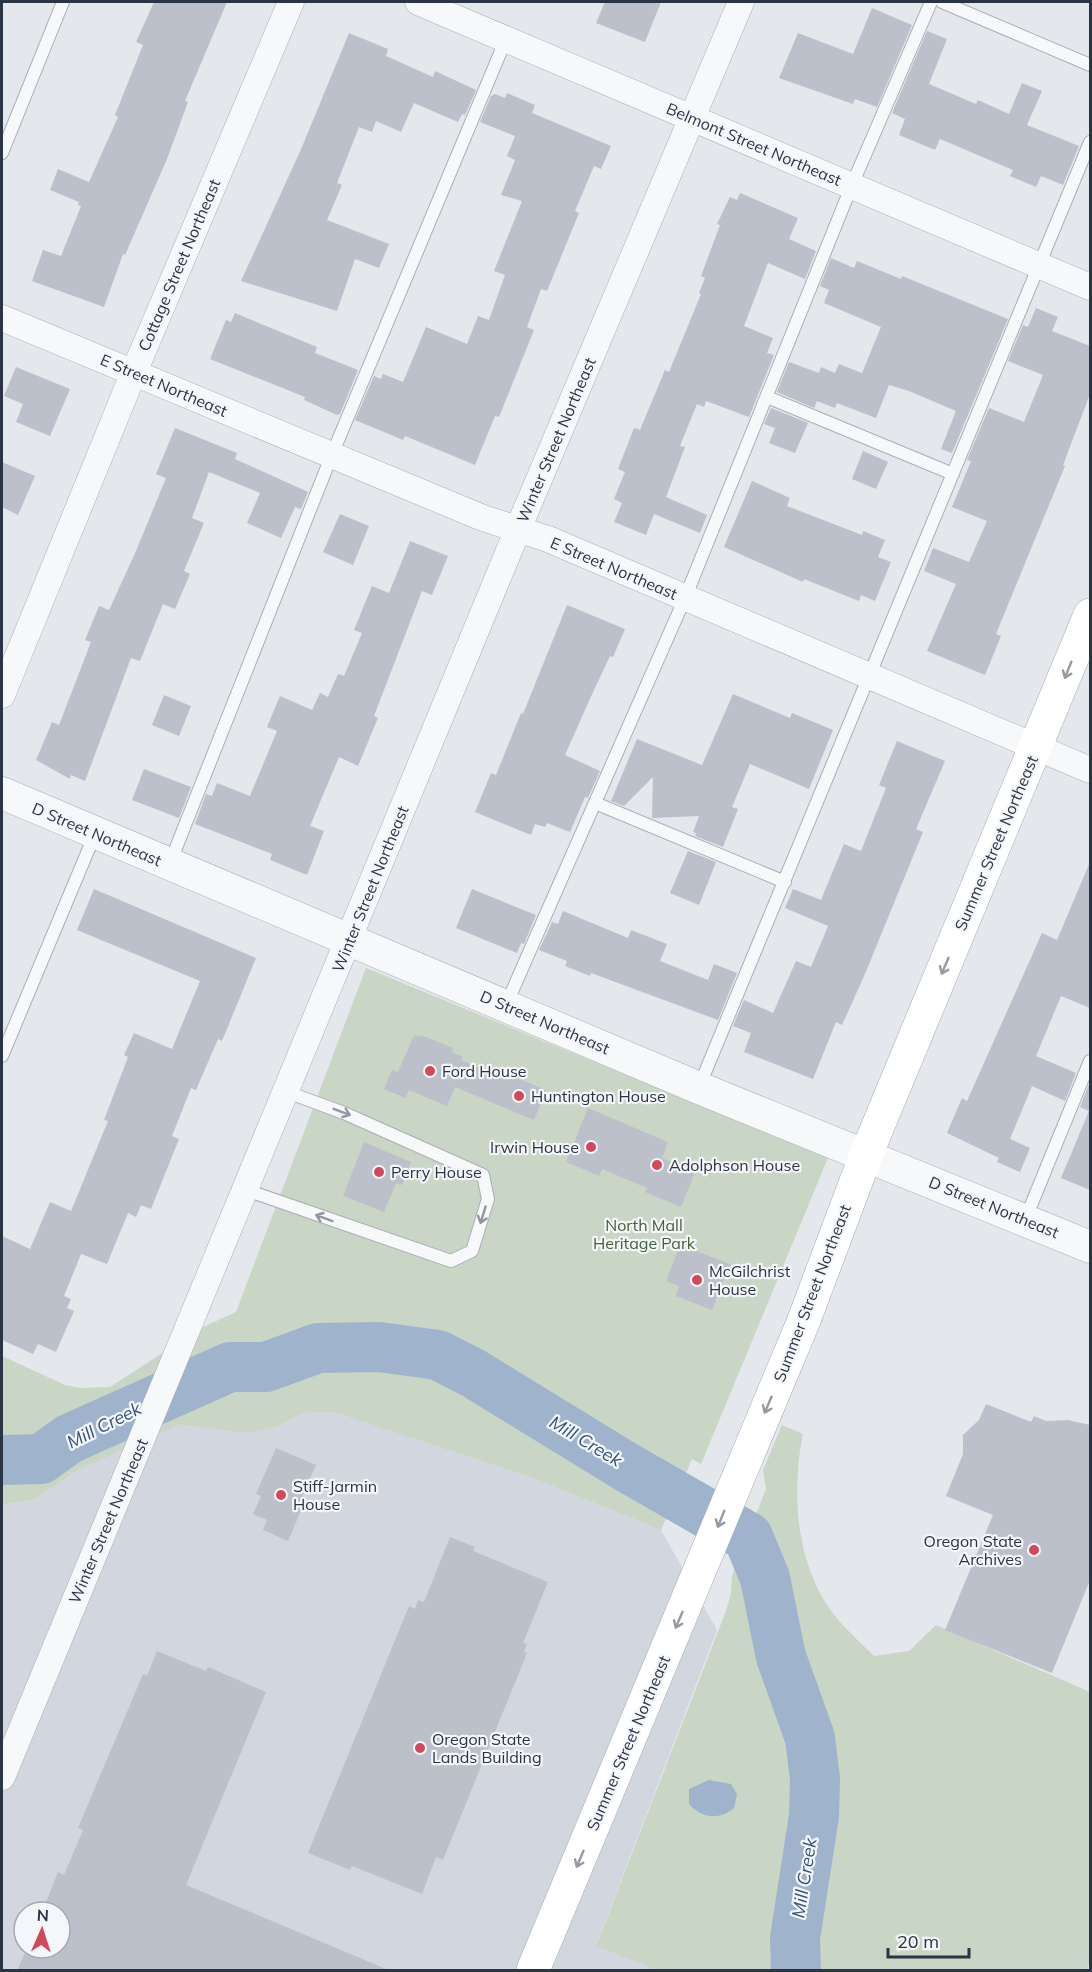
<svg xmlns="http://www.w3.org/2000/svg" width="1092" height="1972" font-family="Mulish,sans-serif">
	<rect width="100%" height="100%" fill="#e4e7ec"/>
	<path fill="#d2d6de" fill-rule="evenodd" d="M333,1412L532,1478L661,1530L717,1630L596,1945L657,1970H2V1505L36,1499L78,1470L180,1423L226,1431L276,1427L303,1413ZM24,1912H60V1948H24Z"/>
	<path fill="#c9d6c5" d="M366,968L828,1158L701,1464L692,1459L661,1530L532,1478L333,1412L303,1413L276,1427L253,1432L226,1431L180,1424L78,1470L36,1499L2,1505V1356L65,1385L81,1388L110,1387L201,1328L236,1312Z
		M782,1425L803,1434C791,1492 796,1564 832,1612C844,1628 860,1642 874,1656L909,1651L936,1625L1090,1692V1962L1087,1970H657L596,1946L726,1611L731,1594L732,1576L766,1489L763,1470Z"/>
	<path fill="#9fb4cc" d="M709,1780L731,1784L737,1794L734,1808C720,1820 702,1819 689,1804V1789Z"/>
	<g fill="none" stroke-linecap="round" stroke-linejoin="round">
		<path stroke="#9fb4cc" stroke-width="50" d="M2,1460L41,1459L69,1439L91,1429L230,1367H266L318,1348L379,1347L438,1355L473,1373L628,1468L748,1537L765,1578L781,1657L810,1738L815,1779L814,1816L795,1938L796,1970"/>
	</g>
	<path fill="#bbc0ca" d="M154,2H227L185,101L188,102L167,159L125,255L123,254L104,307L32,281L43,250L61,256L81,206L78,205L79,202L50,190L58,169L89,182L118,117L115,115L143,45L136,42Z
		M605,2H661L645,42L596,23Z
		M872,8L912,25L877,107L855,99L853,104L779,78L798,33L853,54Z
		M927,31L947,39L929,84L976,104L978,100L1009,114L1022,83L1042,91L1027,125L1079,146L1063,185L1041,176L1036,187L1010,176L1013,170L940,139L935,150L899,135L905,119L892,113Z
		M349,33L388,49L386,56L433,77L435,71L476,90L465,115L462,114L458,122L414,103L401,132L376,121L372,132L359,127L337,183L342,185L327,220L389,244L379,268L355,259L337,311L241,281L302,147Z
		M507,93L535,105L532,113L611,146L601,169L594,166L575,211L579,213L547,291L541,289L527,327L534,330L499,417L495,416L475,465L405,436L403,440L355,420L374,376L381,379L383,374L403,382L426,327L467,344L478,316L489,320L505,275L494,271L522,201L501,195L515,160L507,156L515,136L480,122L491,96L495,94L505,98Z
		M740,193L798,218L789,239L816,251L805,279L768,263L744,326L773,338L767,353L774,355L749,417L706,401L704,407L697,404L680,446L685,447L666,497L707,515L700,533L654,514L646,535L614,522L622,503L614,499L625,472L618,469L634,428L640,430L665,370L669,372L701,294L699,293L705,278L701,276L720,225L717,224L730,197L737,200Z
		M831,258L854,268L857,261L901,279L902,276L1008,319L952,453L941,449L956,411L909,391L889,385L876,418L837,403L835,408L817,401L814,408L777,392L789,362L819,373L821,367L835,373L839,364L862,373L881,327L824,303L829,290L820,286Z
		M1036,308L1058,317L1052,331L1090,346V394L1063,465L1065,466L996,634L1001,636L985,675L927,651L956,584L924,571L933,548L969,562L987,521L952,507L971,461L967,460L989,408L1024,422L1043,375L1008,361L1023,325L1028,327Z
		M235,313L317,347L315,353L358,370L340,414L337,415L304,400L305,397L210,359L226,320L231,322Z
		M16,367L70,389L50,436L16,422L23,404L4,396Z
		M771,408L808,423L795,453L769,443L775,428L764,424Z
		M175,428L237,453L235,459L308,492L301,509L295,507L281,538L247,523L260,493L209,472L192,518L204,523L184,571L190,574L175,609L163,604L140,661L131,658L85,781L71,775L70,779L36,760L52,722L59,725L91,642L85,640L99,606L109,610L136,551L166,478L156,474Z
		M863,451L888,462L876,489L852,479Z
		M2,462L35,476L18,515L2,507Z
		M752,481L790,498L787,506L862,535L863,531L885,540L878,557L891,562L875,601L861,595L859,601L804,579L803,582L724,547Z
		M340,514L369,526L353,565L323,552Z
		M410,541L448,556L432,595L422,591L374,716L378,718L358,766L339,757L310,826L324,831L307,875L270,860L272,854L195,824L206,794L212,796L217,783L250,796L277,731L267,727L280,696L312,710L320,693L328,697L338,674L344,676L362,633L354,630L372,586L389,593Z
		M567,605L625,629L613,657L610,656L593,692L565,755L600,771L588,798L585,797L570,832L547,823L545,827L535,824L531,835L475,812L491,773L496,775L521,713L523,714Z
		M733,694L790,718L792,713L833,730L809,789L750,764L732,807L738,809L723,847L695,836L696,833L693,832L699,816L652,818L653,777L624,806L611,801L637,739L702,765Z
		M164,695L191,706L179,736L152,725Z
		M897,741L945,761L916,829L923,832L865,974L842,1025L836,1022L813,1079L744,1052L751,1033L733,1026L744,1000L773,1013L796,961L811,967L828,926L785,908L793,889L821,900L844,844L861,851L886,788L879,785Z
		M144,769L191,787L179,818L132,800Z
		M688,851L716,862L699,905L670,893Z
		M1090,862V1008L1061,996L1036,1056L1076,1073L1065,1101L1032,1086L1010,1139L1030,1148L1020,1172L997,1162L999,1158L947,1133L962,1098L967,1101L1042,933L1057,940Z
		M94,889L256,958L222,1041L218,1039L196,1090L191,1088L172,1136L179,1139L151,1209L141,1205L136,1217L128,1213L107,1264L81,1254L64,1296L71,1299L67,1308L74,1311L56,1352L38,1344L33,1354L2,1340V1236L30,1249L50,1202L71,1211L108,1121L104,1120L128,1057L124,1055L134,1033L172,1049L200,981L77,930Z
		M472,889L536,915L524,944L521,943L517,953L456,928Z
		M563,911L628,938L631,930L667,944L660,961L708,980L714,964L737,973L718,1020L591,973L590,976L565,966L567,961L539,950L552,922L558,924Z
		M414,1035L420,1037L421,1035L453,1048L452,1052L463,1057L461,1060L502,1078L505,1073L546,1090L534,1120L455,1087L447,1106L409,1090L405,1098L384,1089L392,1070L398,1072Z
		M1090,1082V1190L1061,1178L1089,1111L1080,1107Z
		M588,1108L668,1142L662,1158L695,1172L681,1207L645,1192L647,1188L602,1169L599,1176L566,1162Z
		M364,1142L411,1162L402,1185L396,1183L384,1212L343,1196Z
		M680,1245L730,1264L712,1310L676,1296L679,1286L666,1281Z
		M986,1404L1031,1422L1034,1416L1046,1421L1068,1420L1090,1425V1580L1052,1673L945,1630L993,1515L946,1496L963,1454V1435L979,1420Z
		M276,1448L316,1465L299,1504L303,1506L288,1541L263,1530L267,1520L253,1514L261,1496L256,1494Z
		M450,1537L475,1547L473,1551L548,1582L523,1643L527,1644L524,1652L527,1653L514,1685L443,1860L436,1857L422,1894L352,1866L350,1870L308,1853L409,1606L415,1609L418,1600L424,1602Z
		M157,1651L206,1671L208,1667L266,1692L186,1885L391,1971H17L27,1948H60V1912H42L58,1872L64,1875L83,1830L78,1828L143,1674L147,1676Z"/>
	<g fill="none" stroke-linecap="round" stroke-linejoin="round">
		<defs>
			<path id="service" d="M942,2L1090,65
				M2,153L63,2
				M767,397L953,474
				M595,803L785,882
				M170,863L331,457L506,39
				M506,1005L685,598L852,185L931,2
				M2,1056L95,834
				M699,1087L1090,142
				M246,1190L451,1261L472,1251L488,1199L483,1175L344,1113L287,1092
				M1025,1220L1090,1061"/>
			<path id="minor" d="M418,2L1090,287
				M2,318L483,518L548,539L1090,770
				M2,695L134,372L291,2
				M2,1777L518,529L741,2"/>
			<path id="tertiary" d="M2,793L699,1088L1090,1247"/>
			<path id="primary" d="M533,1970L804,1320L866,1155L1090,615"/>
		</defs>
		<use href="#service" stroke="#a9aeb7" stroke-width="14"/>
		<use href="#minor" stroke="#a9aeb7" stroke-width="27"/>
		<use href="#tertiary" stroke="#a9aeb7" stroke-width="33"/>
		<use href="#primary" stroke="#a3abb8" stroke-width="34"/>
		<use href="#service" stroke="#f7f8fa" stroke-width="12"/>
		<use href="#minor" stroke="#f7f8fa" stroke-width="26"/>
		<use href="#tertiary" stroke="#f7f8fa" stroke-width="32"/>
		<use href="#primary" stroke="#fff" stroke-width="33"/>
	</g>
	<defs><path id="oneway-shaft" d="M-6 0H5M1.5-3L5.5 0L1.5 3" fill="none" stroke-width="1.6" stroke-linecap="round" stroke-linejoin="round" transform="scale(1.5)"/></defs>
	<g stroke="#959aa2">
		<use href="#oneway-shaft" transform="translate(1068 670) rotate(112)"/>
		<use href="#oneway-shaft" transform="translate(945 966) rotate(113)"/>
		<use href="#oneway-shaft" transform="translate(768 1405) rotate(113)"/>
		<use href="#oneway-shaft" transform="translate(721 1519) rotate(112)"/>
		<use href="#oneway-shaft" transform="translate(679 1620) rotate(113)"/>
		<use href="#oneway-shaft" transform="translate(580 1859) rotate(113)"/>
	</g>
	<g stroke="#9196a0">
		<use href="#oneway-shaft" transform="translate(342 1112) rotate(21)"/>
		<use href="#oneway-shaft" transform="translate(483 1215) rotate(107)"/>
		<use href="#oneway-shaft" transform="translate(324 1218) rotate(-160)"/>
	</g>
	<g fill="#d1495b" stroke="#f4f6f9" stroke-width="2">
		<circle cx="430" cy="1071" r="6"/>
		<circle cx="519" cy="1096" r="6"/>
		<circle cx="591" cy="1147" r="6"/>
		<circle cx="657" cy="1165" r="6"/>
		<circle cx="379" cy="1172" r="6"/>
		<circle cx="697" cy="1280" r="6"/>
		<circle cx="281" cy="1495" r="6"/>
		<circle cx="1034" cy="1550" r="6"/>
		<circle cx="420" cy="1748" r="6"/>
	</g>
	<g text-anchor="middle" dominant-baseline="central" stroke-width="4.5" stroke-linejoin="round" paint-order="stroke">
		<g font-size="16" fill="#2b3445" stroke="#f4f6f9">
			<text transform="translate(754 144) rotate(23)">Belmont Street Northeast</text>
			<text transform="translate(179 265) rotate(-67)">Cottage Street Northeast</text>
			<text transform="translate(164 385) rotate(23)">E Street Northeast</text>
			<text transform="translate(556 440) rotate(-67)">Winter Street Northeast</text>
			<text transform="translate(614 568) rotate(23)">E Street Northeast</text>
			<text transform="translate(97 834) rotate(23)">D Street Northeast</text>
			<text transform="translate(996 843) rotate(-67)">Summer Street Northeast</text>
			<text transform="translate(370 889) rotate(-68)">Winter Street Northeast</text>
			<text transform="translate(545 1022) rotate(23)">D Street Northeast</text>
			<text transform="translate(994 1207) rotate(22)">D Street Northeast</text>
			<text transform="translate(812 1293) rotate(-69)">Summer Street Northeast</text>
			<text transform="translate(108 1521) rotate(-67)">Winter Street Northeast</text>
			<text transform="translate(628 1743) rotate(-67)">Summer Street Northeast</text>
		</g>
		<g font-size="16" fill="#2b3445" stroke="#f4f6f9" text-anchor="start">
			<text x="442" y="1071">Ford House</text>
			<text x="531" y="1096">Huntington House</text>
			<text x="579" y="1147" text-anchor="end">Irwin House</text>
			<text x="669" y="1165">Adolphson House</text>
			<text x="391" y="1172">Perry House</text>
			<text x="709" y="1271">McGilchrist<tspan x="709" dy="18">House</tspan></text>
			<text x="293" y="1486">Stiff-Jarmin<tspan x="293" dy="18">House</tspan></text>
			<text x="1022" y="1541" text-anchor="end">Oregon State<tspan x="1022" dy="18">Archives</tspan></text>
			<text x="432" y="1739">Oregon State<tspan x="432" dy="18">Lands Building</tspan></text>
		</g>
		<g font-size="16" fill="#3f6138" stroke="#f4f6f9">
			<text x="644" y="1225">North Mall<tspan x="644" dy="18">Heritage Park</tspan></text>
		</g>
		<g font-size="18" font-style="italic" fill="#34527a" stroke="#f4f6f9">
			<text transform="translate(104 1425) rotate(-27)">Mill Creek</text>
			<text transform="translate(586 1441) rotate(31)">Mill Creek</text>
			<text transform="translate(804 1878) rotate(-81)">Mill Creek</text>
		</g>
	</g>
	<rect width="1092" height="1972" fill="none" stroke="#2b3445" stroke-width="6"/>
	<g transform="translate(42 1930) rotate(3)"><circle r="28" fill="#f4f6f9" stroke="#a4a8b1" stroke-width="1.5"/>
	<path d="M0-4.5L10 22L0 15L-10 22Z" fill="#d1495b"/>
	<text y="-9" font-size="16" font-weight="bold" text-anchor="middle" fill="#2b3445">N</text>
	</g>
	<path d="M888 1948v9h81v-9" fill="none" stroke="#2b3445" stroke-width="3"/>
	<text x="897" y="1948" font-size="18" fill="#2b3445" stroke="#f4f6f9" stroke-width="4.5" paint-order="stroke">20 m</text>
</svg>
